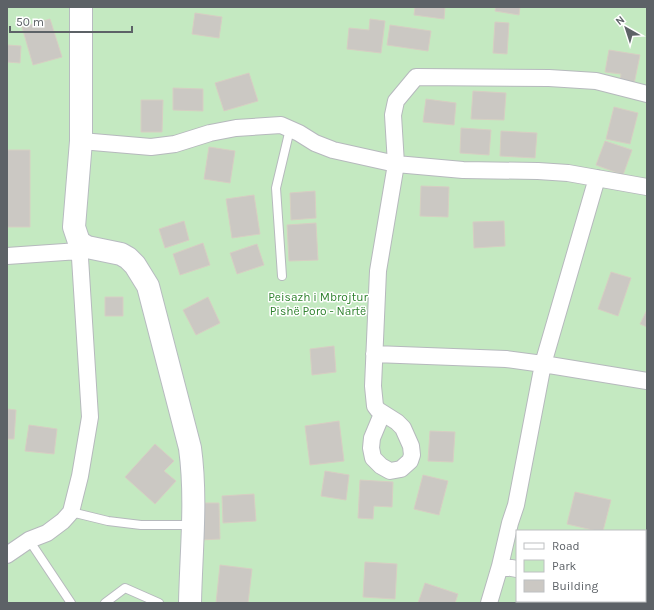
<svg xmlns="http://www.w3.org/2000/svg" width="654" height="610" font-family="Karla,sans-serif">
	<rect width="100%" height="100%" fill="#f0ede6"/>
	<path fill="#c4e9c1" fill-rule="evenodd" d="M7,7H647V603H7ZM517,531H645V601H517Z"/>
	<path fill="#cbc8c3" stroke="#d6cfc3" d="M415,7H445L444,19L414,15Z
		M496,7H520L519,15L495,11Z
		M195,13L222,17L219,38L192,34Z
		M50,19L62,57L33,65L22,27Z
		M370,19L385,21L381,53L347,49L349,28L369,30Z
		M495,22L509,23L507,54L493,53Z
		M390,25L431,31L428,51L387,45Z
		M7,45L21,46L20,63L7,62Z
		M609,50L640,55L634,84L620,82L621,74L605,72Z
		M249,73L258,101L224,111L215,83Z
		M173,88L203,89V111L173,110Z
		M473,91L506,93L504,120L471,119Z
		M426,99L456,103L454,125L423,122Z
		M141,100H163L162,132H141Z
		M614,107L638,113L630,144L606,139Z
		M461,128L491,130L489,155L460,153Z
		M501,131L537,133L535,158L500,156Z
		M605,141L632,150L623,175L596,165Z
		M209,147L235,151L230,183L204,179Z
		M7,150H30V227H7Z
		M421,186L449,187L448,217L420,216Z
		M315,191L316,218L291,220L290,193Z
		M254,195L260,234L232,238L226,199Z
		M184,221L189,240L165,248L159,229Z
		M504,221L505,246L474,248L473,222Z
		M316,223L318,260L289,261L287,225Z
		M203,243L210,265L180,275L173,254Z
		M257,244L264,265L237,274L230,253Z
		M611,272L631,278L618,316L598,309Z
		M105,297H123V316H105Z
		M208,297L220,323L196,335L183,310Z
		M647,310V327L640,324Z
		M334,346L336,372L312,375L310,349Z
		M7,409L16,410L14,439H7Z
		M339,421L344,461L310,465L305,426Z
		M29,425L57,429L54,454L25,451Z
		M430,431L455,432L453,462L428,461Z
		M155,444L174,461L164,471L176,481L155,504L125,477Z
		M325,471L349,475L346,500L321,496Z
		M423,475L448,481L439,515L414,509Z
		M360,480L393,482L392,507L374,506L373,519L358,518Z
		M575,492L611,500L603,531H597L567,524Z
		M254,494L256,521L223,523L222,496Z
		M199,503H219L220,539L200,540Z
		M365,562L397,564L395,599L363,597Z
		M220,565L252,569L248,603H216Z
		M425,583L458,594L455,603H418Z"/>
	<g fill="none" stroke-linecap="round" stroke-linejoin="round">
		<defs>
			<path id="lane" d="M282,276L276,188L290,129
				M71,512L108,521L141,525H192
				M29,540L71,603
				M105,603L125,588L159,603"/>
			<path id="street" d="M81,141L151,147L175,144L210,133L236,128L281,125L299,133L315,143L333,150L396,164L463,170L538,171L568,173L647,187
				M7,256L79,251
				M374,354L506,359L543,364L647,381
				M382,414L372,438L371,448L373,458L381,466L390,471L401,469L410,461L412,455L411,446L403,428L397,422L378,410L375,406L373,386L378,271L396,164L393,115L396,101L416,77L549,78L596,81L647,94
				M7,555L29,540L47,533L63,521L71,512L80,476L90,417L79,242
				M500,566L517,569
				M645,599L647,600
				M489,603L500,566L510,523L516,505L543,364L597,178"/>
			<path id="secondary" d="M81,7V141L74,227L79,242L87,247L121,254L128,258L135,265L148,286L190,448C197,499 191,552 190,603"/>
		</defs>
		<use href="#lane" stroke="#b6b9bd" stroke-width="10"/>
		<use href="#street" stroke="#b6b9bd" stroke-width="18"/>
		<use href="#secondary" stroke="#b7bbc0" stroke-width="24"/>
		<use href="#lane" stroke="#fff" stroke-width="8"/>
		<use href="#street" stroke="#fff" stroke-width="16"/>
		<use href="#secondary" stroke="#fff" stroke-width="22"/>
	</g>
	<g text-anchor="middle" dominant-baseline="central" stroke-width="3" stroke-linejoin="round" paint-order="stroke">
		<g font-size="12" fill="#318330" stroke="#fff">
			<text x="318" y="297">Peisazh i Mbrojtur<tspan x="318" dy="14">Pishë Poro - Nartë</tspan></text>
		</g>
	</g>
	<rect width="654" height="610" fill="none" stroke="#5d6267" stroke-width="16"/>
	<rect x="516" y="530" width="130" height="72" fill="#ffffff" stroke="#bec0c2"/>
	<rect x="524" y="543" width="20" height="6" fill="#ffffff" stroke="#bec0c2"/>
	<text x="552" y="550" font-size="12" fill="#5d6267">Road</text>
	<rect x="524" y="560" width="20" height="12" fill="#c4e9c1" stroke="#bec0c2"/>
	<text x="552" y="570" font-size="12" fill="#5d6267">Park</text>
	<rect x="524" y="580" width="20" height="12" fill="#cbc8c3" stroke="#bec0c2"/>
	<text x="552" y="590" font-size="12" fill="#5d6267">Building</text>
	<g transform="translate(626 28) rotate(321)" stroke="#ffffff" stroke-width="3" paint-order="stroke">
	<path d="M0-3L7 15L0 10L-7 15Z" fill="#5d6267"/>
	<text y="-6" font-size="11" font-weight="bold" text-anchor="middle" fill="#5d6267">N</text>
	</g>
	<path d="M10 26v6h122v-6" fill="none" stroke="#5d6267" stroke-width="2"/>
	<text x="16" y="26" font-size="12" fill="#5d6267" stroke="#ffffff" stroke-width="3" paint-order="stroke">50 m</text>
</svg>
